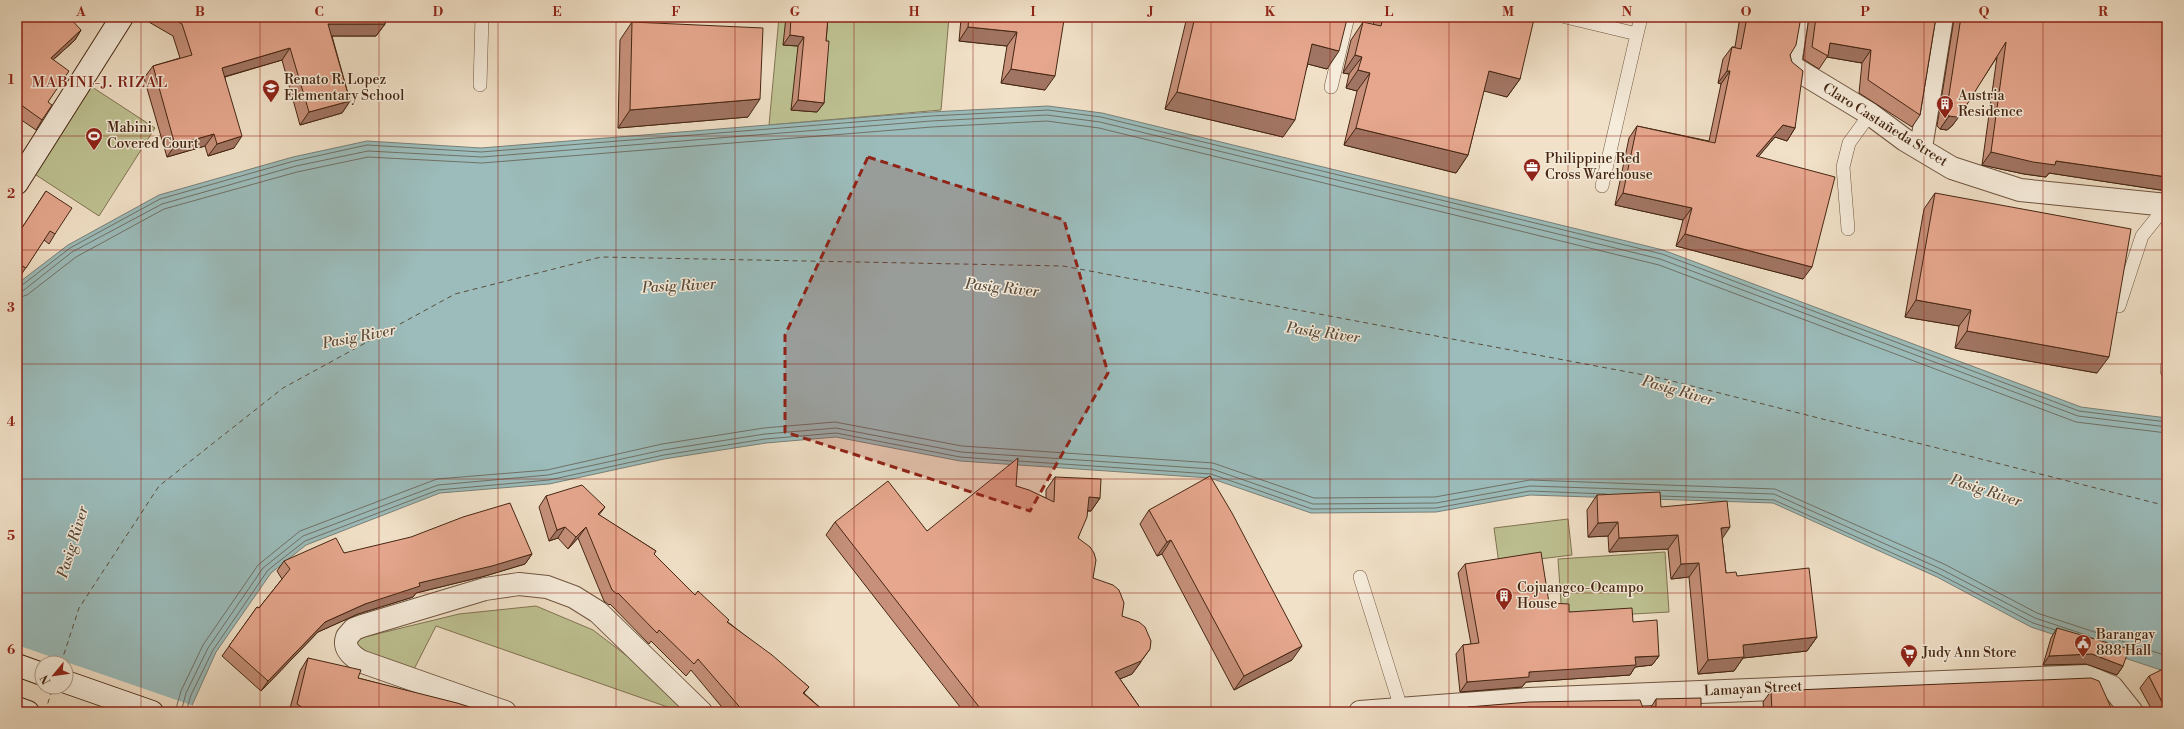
<svg xmlns="http://www.w3.org/2000/svg" width="2184" height="729" font-family="'Libre Bodoni',serif">
	<rect width="100%" height="100%" fill="#f1e1c8"/>
	<filter id="stains"><feTurbulence type="fractalNoise" baseFrequency=".005" numOctaves="4"/><feColorMatrix values="0 0 0 0 .2 0 0 0 0 .09 0 0 0 0 .02 0 0 0 .5 -.17"/></filter>
	<radialGradient id="worn" r=".72"><stop offset=".6" stop-color="#630" stop-opacity="0"/><stop offset="1" stop-color="#630" stop-opacity=".3"/></radialGradient>
	<path fill="#bec293" stroke="#827452" d="M779,17H949L941,110L769,125Z
		M89,85L155,128L99,216L33,173Z
		M1568,519L1572,555L1499,564L1494,528Z
		M1665,552L1669,612L1562,618L1558,559Z
		M536,606L593,630L677,694L679,711L436,626L409,679L348,641L459,614Z"/>
	<path fill="#9bbcbb" stroke="#798077" fill-rule="evenodd" d="M1048,106L1102,113L1663,250L2081,407L2167,418V672L2031,627L1937,577L1773,503L1530,495L1436,512L1311,513L1210,478L960,461L836,437L766,443L664,459L549,484L440,493L306,545L271,573L216,652L189,712H17V284L68,245L159,195L293,157L367,141L481,148L931,112ZM42,663H66V687H42Z"/>
	<path fill="#f1e1c8" fill-rule="evenodd" d="M17,645L194,706L192,712H17ZM42,663H66V687H42Z"/>
	<g fill="none" stroke-linecap="round" stroke-linejoin="round">
		<path stroke="#707166" stroke-width="1" d="M17,287L21,286L70,248L160,199L294,161L367,145L481,152L931,116L1048,110L1101,117L1662,254L2079,411L2167,422
			M17,292L24,290L72,252L162,204L296,166L368,151L482,157L931,121L1047,115L1100,122L1660,259L2078,416L2167,427
			M17,298L27,295L76,257L164,209L297,172L368,157L482,163L932,127L1047,121L1099,128L1659,265L2076,422L2167,433
			M1018,461L1211,474L1312,509L1436,508L1530,491L1606,494
			M1661,496L1774,500L1939,574L2033,623L2055,630
			M175,712L181,691L203,645L258,565L300,531L437,479L547,470L662,444L764,428L835,422L962,446L1213,463L1314,498L1435,497L1530,480L1775,489L1944,564L2037,613L2167,656
			M181,712L186,693L208,648L263,568L303,536L438,485L548,475L663,450L765,434L836,428L961,452L1212,469L1313,504L1436,503L1530,486L1774,494L1941,569L2035,618L2089,636
			M186,712L191,695L213,650L268,570L305,541L438,490L549,480L664,455L765,439L836,433L960,457L1012,461"/>
		<path stroke="#5a4c3c" stroke-width="1" stroke-dasharray="5 4" stroke-linecap="butt" d="M61,663L79,608L159,486L283,388L455,294L601,257L1063,266L1660,378L2167,506
			M45,712L53,687"/>
		<defs>
			<path id="lane" d="M1566,17L1637,34L1602,186
				M1637,34L1641,17
				M1794,68L1802,17
				M480,85L482,17
				M1331,87L1348,17
				M1848,229L1843,167L1849,143L1870,114
				M2119,306L2142,236L2166,206
				M2167,371V367
				M1360,577L1401,708"/>
			<path id="street" d="M1794,68L1870,114L1905,140L1952,168L2020,190L2167,205
				M1921,148L1942,17
				M505,712L360,661C351,655 343,648 347,637L354,629L362,626L485,589L519,584L547,587L574,597L598,612L701,712
				M1360,712L1529,699L2086,676L2112,687L2132,712"/>
			<path id="secondary" d="M17,183L122,17
				M17,665L42,674
				M66,682L152,712
				M17,708L28,712"/>
		</defs>
		<use href="#lane" stroke="#705540" stroke-width="14"/>
		<use href="#street" stroke="#705540" stroke-width="24"/>
		<use href="#secondary" stroke="#452612" stroke-width="24"/>
		<use href="#lane" stroke="#f6ecdb" stroke-width="13"/>
		<use href="#street" stroke="#f6ecdb" stroke-width="22"/>
		<use href="#secondary" stroke="#f6ecdb" stroke-width="22"/>
	</g>
	<path fill="#c6907a" stroke="#452612" d="M17,17L81,30L75,40L53,60L48,102L42,120L36,130L17,117Z
		M142,17H385V24L376,36H332L350,101L342,113L300,125L282,60L225,77L234,148L208,156L205,146L167,157L144,78L153,66L180,58L173,36L142,18Z
		M786,17H828L826,41L824,103L817,112L791,110L798,46L783,45Z
		M963,17H1045V90L1001,83L1007,46L959,41L961,19Z
		M1187,17H1342L1327,69L1308,64L1283,137L1165,109Z
		M1375,17H1525L1520,79L1507,97L1484,90L1468,155L1456,173L1344,145L1357,91L1346,88L1349,74L1343,73L1351,40L1363,22L1373,25Z
		M1740,17H1801L1790,55L1795,128L1787,141L1775,137L1758,157L1803,279L1676,246L1683,220L1615,205L1629,138L1637,126L1709,141L1721,84L1718,83L1723,59L1732,47H1735Z
		M1809,17H1936L1920,115L1912,127L1859,93L1862,63L1827,57L1819,69L1803,59Z
		M1954,17H2167V191L2049,173L2046,177L2024,174L1982,165L1997,57L1952,126L1947,130L1940,129L1937,126L1954,19Z
		M632,22L748,117L618,128L620,40Z
		M46,191L55,234L49,244L44,240L19,278L17,277V234H18Z
		M1935,193L2097,373L1955,348L1959,326L1905,317L1924,209Z
		M1055,477L1100,498L1091,511H1088L1078,538L1093,578L1122,616L1141,662L1132,674L1120,679L1143,712H964L826,535L835,522L927,531L1016,486L1046,498V490Z
		M1597,495L1661,507L1722,538L1726,573L1737,576L1817,637L1807,651L1743,658L1734,671L1698,674L1689,577L1671,579L1668,549L1609,552L1608,536L1588,537L1587,510Z
		M546,496L605,507L599,515L656,551L654,554L695,595L728,622L809,687L804,693L825,712H726L691,670L686,676L651,641L649,644L610,604L609,605L604,601L578,538L568,549L558,538L549,541L539,507Z
		M1149,510L1292,660L1234,690L1162,554L1157,556L1140,524Z
		M344,553L532,554L525,564L485,576L416,593L413,597L358,614L318,632L261,691L222,656L257,607L259,608L282,579L277,571L284,561Z
		M1465,564L1569,612L1633,622L1659,656L1652,665L1635,667L1630,675L1526,682L1522,687L1460,692L1456,654L1463,645L1471,644L1458,573Z
		M2057,628L2123,666L2117,675L2086,664L2043,665L2051,638Z
		M308,658L358,678L486,712H289L300,671Z
		M2149,676L2167,712H2153L2140,688Z
		M1771,691L2113,712H1764L1763,702Z
		M1656,699L1701,712H1465L1468,707L1643,708L1650,710V709Z"/>
	<path fill="#a17563" stroke="#452612" d="M328,24H385L376,36H320Z
		M968,27L1017,32L1007,46L959,41Z
		M81,30L75,40L44,68L51,58Z
		M790,35L804,37L798,46L783,45Z
		M1830,43L1871,50L1862,63L1827,57Z
		M1312,44L1339,51L1327,69L1300,62Z
		M290,48L282,60L213,80L222,68Z
		M1355,55L1362,57L1349,74L1343,73Z
		M1011,69L1055,76L1045,90L1001,83Z
		M1358,70L1370,73L1357,91L1346,88Z
		M1489,71L1520,79L1507,97L1476,89Z
		M1727,71H1730L1721,84L1718,83Z
		M1177,92L1295,120L1283,137L1165,109Z
		M760,99L748,117L618,128L630,110Z
		M798,100L824,103L817,112L791,110Z
		M350,101L342,113L300,125L309,112Z
		M1961,114L1952,126L1947,130L1940,129L1949,116Z
		M1783,125L1795,128L1787,141L1775,137L1748,169L1756,156Z
		M1356,128L1468,155L1456,173L1344,145Z
		M214,134L205,146L167,157L175,145Z
		M242,136L234,148L208,156L217,144Z
		M1991,152L2056,161L2167,177V191L2049,173L2046,177L2024,174L1982,165Z
		M1623,193L1692,208L1683,220L1615,205Z
		M1685,234L1812,267L1803,279L1676,246Z
		M1916,300L1971,310L1959,326L1905,317Z
		M1967,331L2109,357L2097,373L1955,348Z
		M1089,497L1100,498L1091,511L1079,510Z
		M1618,522L1608,536L1588,537L1598,523Z
		M565,527L558,538L549,541L557,530Z
		M586,527L578,538L568,549L576,537Z
		M1730,527L1720,542L1721,528Z
		M1678,535L1668,549L1609,552L1619,538Z
		M1171,540L1162,554L1157,556L1167,542Z
		M532,554L525,564L485,576L416,593L413,597L358,614L318,632L261,691L268,681L325,622L365,604L419,583Z
		M1699,563L1689,577L1671,579L1681,564Z
		M1817,637L1807,651L1743,658L1734,671L1698,674L1708,660L1743,645Z
		M1302,646L1292,660L1234,690L1244,676Z
		M1150,649L1132,674L1105,685L1115,672Z
		M2092,654L2123,666L2117,675L2086,664L2043,665L2049,656Z
		M1659,656L1652,665L1635,667L1630,675L1526,682L1522,687L1460,692L1467,682L1529,672L1635,657Z"/>
	<path fill="#e6a78e" stroke="#452612" d="M17,17H69L81,30L51,58L69,71L48,102L52,105L42,120L17,102Z
		M170,17H385V24H328L350,101L309,112L290,48L222,68L242,136L217,144L214,134L175,145L153,66L192,55L182,24Z
		M791,17H828L826,41H829L824,103L798,100L804,37L790,35Z
		M969,17H1045L1064,20L1055,76L1011,69L1017,32L968,27Z
		M1195,17H1342V18L1347,19L1339,51L1312,44L1295,120L1177,92Z
		M1383,17H1525L1534,19L1520,79L1489,71L1468,155L1356,128L1370,73L1358,70L1362,57L1355,55L1363,22L1381,26Z
		M1747,17H1801L1796,45L1790,55L1792,62L1803,71L1795,128L1783,125L1756,156L1835,177L1812,267L1685,234L1692,208L1623,193L1637,126L1715,143L1730,71H1727L1732,47L1741,49Z
		M1816,17H1936L1920,115L1868,80L1871,50L1830,43L1828,56L1812,47Z
		M1961,17H2167V177L2056,161L2055,165L2033,162L1991,152L2006,42L1961,114L1956,117L1949,116L1946,114Z
		M632,22L763,28L760,99L630,110Z
		M46,191L72,208L55,234L50,231L26,268L17,263V234H18Z
		M1935,193L2131,229L2109,357L1967,331L1971,310L1916,300Z
		M1018,458L1016,486L1029,490L1054,502L1055,477L1101,479L1100,498L1089,497L1087,517L1078,538L1090,547L1094,553L1096,560L1093,578L1113,585L1119,590L1124,603L1122,616L1139,622L1145,627L1151,641L1150,649L1141,661L1115,672L1143,712H983L835,522L888,481L927,531Z
		M1210,476L1232,513L1302,646L1244,676L1171,540L1167,542L1149,510Z
		M582,485L605,507L598,514L656,551L654,554L695,595L698,591L729,620L727,622L772,655L809,687L803,693L825,712H744L698,659L694,664L659,630L657,633L618,593L617,594L612,590L586,527L576,537L565,527L557,530L546,496Z
		M1660,492L1661,507L1727,501L1730,527L1721,528L1726,573L1736,572L1737,576L1809,568L1817,637L1743,645L1744,657L1708,660L1699,563L1681,564L1678,535L1619,538L1618,522L1598,523L1597,495Z
		M510,503L532,554L492,566L419,583L420,586L365,604L325,622L268,681L229,646L257,607L259,608L290,569L284,561L336,538L344,553L411,537L463,517Z
		M1541,552L1549,603L1569,604V612L1632,608L1633,622L1657,620L1659,656L1635,657L1636,665L1529,672V677L1467,682L1463,645L1479,643L1465,564Z
		M2057,628L2129,649L2123,666L2092,654L2049,656Z
		M308,658L361,670L358,678L457,703L486,712H309L297,704Z
		M2167,667V712L2149,676Z
		M2091,678L2099,681L2113,712H1772L1771,691Z
		M1701,698V712H1469L1468,707L1530,702L1640,700L1643,708L1650,710L1656,706V699Z"/>
	<path fill="#8f2418" fill-opacity="0.2" stroke="#8f2418" stroke-width="3" stroke-dasharray="8 5" stroke-linejoin="round" d="M868,157L1064,220L1108,373L1030,511L785,432V335Z"/>
	<path fill="none" stroke="#8f2418" stroke-width="1" stroke-opacity="0.55" d="M141,17V712M260,17V712M379,17V712M498,17V712M616,17V712M735,17V712M854,17V712M973,17V712M1092,17V712M1211,17V712M1330,17V712M1449,17V712M1568,17V712M1686,17V712M1805,17V712M1924,17V712M2043,17V712M17,136H2167M17,250H2167M17,364H2167M17,479H2167M17,593H2167"/>
	<defs>
		<symbol id="school-pin" viewBox="-11 -11 22 30"><path d="M0 17L-7.5 6A9.5 9.5 0 1 1 7.5 6Z" fill="#8f2418" stroke="#f6ecdb"/><path d="M0-5L7-2L0 1L-7-2ZM-4 1L0 2.5L4 1V4Q0 6-4 4Z" fill="#fff"/></symbol>
		<symbol id="building-pin" viewBox="-11 -11 22 30"><path d="M0 17L-7.5 6A9.5 9.5 0 1 1 7.5 6Z" fill="#8f2418" stroke="#f6ecdb"/><path d="M-4-6H4V6H1V3H-1V6H-4ZM-2.5-4.3h1.7v1.8h-1.7ZM.8-4.3h1.7v1.8H.8ZM-2.5-1h1.7V.8h-1.7ZM.8-1h1.7V.8H.8Z" fill="#fff"/></symbol>
		<symbol id="stadium-pin" viewBox="-11 -11 22 30"><path d="M0 17L-7.5 6A9.5 9.5 0 1 1 7.5 6Z" fill="#8f2418" stroke="#f6ecdb"/><path d="M0-5a6.5 5 0 1 0 0 10a6.5 5 0 1 0 0-10ZM-3.5-1.8h7v3.6h-7Z" fill="#fff"/></symbol>
		<symbol id="office-pin" viewBox="-11 -11 22 30"><path d="M0 17L-7.5 6A9.5 9.5 0 1 1 7.5 6Z" fill="#8f2418" stroke="#f6ecdb"/><path d="M-6-3h4V-5.5h4V-3h4V5H-6ZM-1-4.5V-3h2v-1.5ZM-6 0V1H6V0Z" fill="#fff"/></symbol>
		<symbol id="civic-pin" viewBox="-11 -11 22 30"><path d="M0 17L-7.5 6A9.5 9.5 0 1 1 7.5 6Z" fill="#8f2418" stroke="#f6ecdb"/><path d="M-.6-6.5H3V-4.5H.6V-3L4-1V1h2V6H-6V1h2V-1L-.6-3ZM-1.2 2.5V6h2.4V2.5Z" fill="#fff"/></symbol>
		<symbol id="supermarket-pin" viewBox="-11 -11 22 30"><path d="M0 17L-7.5 6A9.5 9.5 0 1 1 7.5 6Z" fill="#8f2418" stroke="#f6ecdb"/><path d="M-6-5.5h2.5l.6 2H6L4.5 2H-2.5L-4.4-4H-6ZM-1.5 3.2a1.3 1.3 0 1 0 .1 0ZM3 3.2a1.3 1.3 0 1 0 .1 0Z" fill="#fff"/></symbol>
	</defs>
	<g fill-rule="evenodd">
		<use href="#school-pin" x="261" y="78" width="20" height="27"/>
		<use href="#building-pin" x="1935" y="94" width="20" height="27"/>
		<use href="#stadium-pin" x="84" y="126" width="20" height="27"/>
		<use href="#office-pin" x="1522" y="157" width="20" height="27"/>
		<use href="#building-pin" x="1494" y="586" width="20" height="27"/>
		<use href="#civic-pin" x="2073" y="633" width="20" height="27"/>
		<use href="#supermarket-pin" x="1899" y="643" width="20" height="27"/>
	</g>
	<g text-anchor="middle" dominant-baseline="central" stroke-width="3" stroke-linejoin="round" paint-order="stroke">
		<g font-size="14" fill="#452612" stroke="#f6ecdb" text-anchor="start">
			<text x="284" y="80">Renato R. Lopez<tspan x="284" dy="16">Elementary School</tspan></text>
			<text x="1958" y="96">Austria<tspan x="1958" dy="16">Residence</tspan></text>
			<text x="107" y="128">Mabini<tspan x="107" dy="16">Covered Court</tspan></text>
			<text x="1545" y="159">Philippine Red<tspan x="1545" dy="16">Cross Warehouse</tspan></text>
			<text x="1517" y="588">Cojuangco-Ocampo<tspan x="1517" dy="16">House</tspan></text>
			<text x="2096" y="635">Barangay<tspan x="2096" dy="16">888 Hall</tspan></text>
			<text x="1922" y="653">Judy Ann Store</text>
		</g>
		<g font-size="14" fill="#452612" stroke="#f6ecdb">
			<text transform="translate(1885 125) rotate(32)">Claro Castañeda Street</text>
			<text transform="translate(1753 689) rotate(-3)">Lamayan Street</text>
		</g>
		<g font-size="15" letter-spacing="1" fill="#7a1f14" stroke="#f6ecdb">
			<text x="100" y="82">MABINI-J. RIZAL</text>
		</g>
		<g font-size="15" font-style="italic" fill="#5a4c3c" stroke="#f6ecdb">
			<text transform="translate(679 286) rotate(-3)">Pasig River</text>
			<text transform="translate(1002 288) rotate(6)">Pasig River</text>
			<text transform="translate(1323 333) rotate(8)">Pasig River</text>
			<text transform="translate(359 337) rotate(-11)">Pasig River</text>
			<text transform="translate(1678 391) rotate(16)">Pasig River</text>
			<text transform="translate(1986 491) rotate(18)">Pasig River</text>
			<text transform="translate(73 542) rotate(-73)">Pasig River</text>
		</g>
	</g>
	<rect width="2184" height="729" fill="none" stroke="#f1e1c8" stroke-width="44"/>
	<g transform="translate(54 675) rotate(241)"><circle r="19" fill="#f6ecdb" stroke="#af9d8b"/>
	<path d="M0-3L7 15L0 10L-7 15Z" fill="#8f2418"/>
	<text y="-6" font-size="11" font-weight="bold" text-anchor="middle" fill="#452612">N</text>
	</g>
	<rect x="22" y="22" width="2140" height="685" fill="none" stroke="#8f2418" stroke-width="1.5"/>
	<g font-size="13" text-anchor="middle" font-weight="bold" fill="#8f2418">
		<text x="81" y="16">A</text>
		<text x="200" y="16">B</text>
		<text x="319" y="16">C</text>
		<text x="438" y="16">D</text>
		<text x="557" y="16">E</text>
		<text x="676" y="16">F</text>
		<text x="795" y="16">G</text>
		<text x="914" y="16">H</text>
		<text x="1033" y="16">I</text>
		<text x="1151" y="16">J</text>
		<text x="1270" y="16">K</text>
		<text x="1389" y="16">L</text>
		<text x="1508" y="16">M</text>
		<text x="1627" y="16">N</text>
		<text x="1746" y="16">O</text>
		<text x="1865" y="16">P</text>
		<text x="1984" y="16">Q</text>
		<text x="2103" y="16">R</text>
		<text x="11" y="84">1</text>
		<text x="11" y="198">2</text>
		<text x="11" y="312">3</text>
		<text x="11" y="426">4</text>
		<text x="11" y="540">5</text>
		<text x="11" y="654">6</text>
	</g>
	<rect width="100%" height="100%" filter="url(#stains)"/>
	<rect width="100%" height="100%" fill="url(#worn)"/>
</svg>
